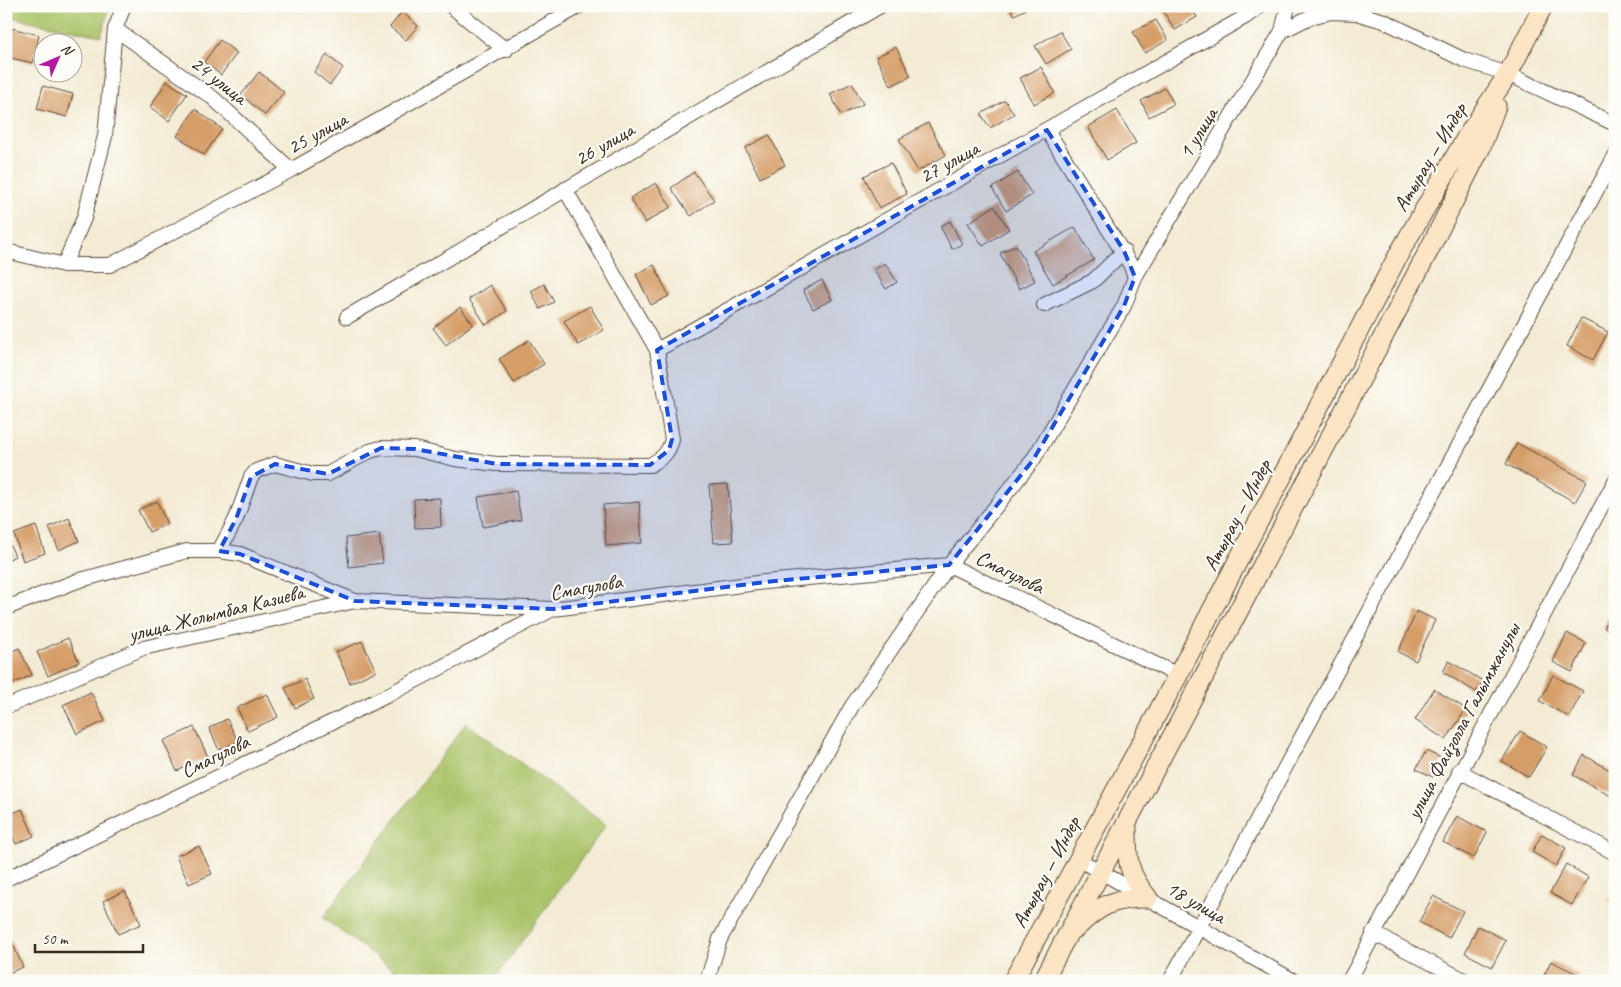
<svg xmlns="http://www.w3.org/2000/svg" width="1621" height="987" font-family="Caveat,sans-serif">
	<rect width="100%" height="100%" fill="#fdfcf7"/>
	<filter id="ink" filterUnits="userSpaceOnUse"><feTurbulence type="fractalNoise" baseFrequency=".02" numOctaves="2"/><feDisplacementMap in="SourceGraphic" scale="10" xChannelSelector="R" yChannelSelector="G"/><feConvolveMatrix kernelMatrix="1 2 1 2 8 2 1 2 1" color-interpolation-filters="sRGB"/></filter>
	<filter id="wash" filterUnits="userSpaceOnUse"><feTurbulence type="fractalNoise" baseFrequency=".0096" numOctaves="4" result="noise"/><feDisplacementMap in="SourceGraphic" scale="20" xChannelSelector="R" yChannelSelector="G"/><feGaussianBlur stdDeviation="1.12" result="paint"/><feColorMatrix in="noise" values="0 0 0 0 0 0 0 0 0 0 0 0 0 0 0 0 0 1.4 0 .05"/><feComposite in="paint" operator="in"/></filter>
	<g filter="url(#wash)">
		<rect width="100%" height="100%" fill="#f3ebd4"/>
		<path fill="#aac369" stroke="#727644" d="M6,6H110L101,36L6,16Z
			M466,723L606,825L493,981H409L323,918Z"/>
		<g id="blocks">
			<path fill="#d59d67" d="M1010,6H1025L1026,9L1014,15Z
				M1160,6H1190L1197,17L1175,30Z
				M1202,6H1217L1206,12Z
				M402,12L418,26L406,40L390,27Z
				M1156,20L1168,40L1145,53L1133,32Z
				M7,27L39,35L33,63L6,57Z
				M1060,31L1071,49L1046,64L1035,46Z
				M220,40L237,53L221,75L204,62Z
				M896,47L911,76L891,86L876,57Z
				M327,55L343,68L330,85L314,72Z
				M1041,67L1055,93L1034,104L1020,78Z
				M259,72L284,92L265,115L241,95Z
				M167,81L187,94L169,121L150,107Z
				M852,83L863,104L841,115L830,94Z
				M43,86L73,94L67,117L37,109Z
				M1165,88L1174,104L1149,117L1141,101Z
				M1005,100L1014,114L990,128L981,114Z
				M195,109L222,129L204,155L177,136Z
				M1117,110L1136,143L1107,160L1088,127Z
				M928,123L946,155L918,171L899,139Z
				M769,135L785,165L760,178L745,148Z
				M891,163L907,194L879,208L864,176Z
				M694,172L714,200L691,216L671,188Z
				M1018,172L1032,195L1006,211L992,188Z
				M656,183L671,207L645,223L630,198Z
				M994,206L1009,229L983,246L968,223Z
				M950,221L962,244L952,249L940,226Z
				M1075,227L1094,260L1053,284L1033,251Z
				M1016,245L1035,281L1019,289L1000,253Z
				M885,263L897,282L886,289L874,270Z
				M654,265L669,296L651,305L636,274Z
				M822,280L832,300L813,309L803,290Z
				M544,284L554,302L540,309L531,291Z
				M490,285L507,311L486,325L469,299Z
				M590,306L604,330L578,345L564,321Z
				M460,307L473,324L446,345L433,328Z
				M1581,318L1608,332L1593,360L1567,346Z
				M529,340L544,364L514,383L499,359Z
				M1517,443L1587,481L1575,502L1506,464Z
				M728,484L733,542L714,543L709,485Z
				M516,491L521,520L483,527L478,497Z
				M440,498L441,527L415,528L414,499Z
				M157,501L167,524L149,532L138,510Z
				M639,502L642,543L606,546L603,505Z
				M69,518L79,541L59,550L49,527Z
				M36,526L45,553L23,561L14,534Z
				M379,534L383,563L349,567L346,538Z
				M6,536L15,556L6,561Z
				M1615,601V632L1604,628Z
				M1417,611L1435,620L1416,661L1398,652Z
				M1567,633L1586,643L1572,672L1553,662Z
				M68,638L79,662L48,676L37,652Z
				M362,641L376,671L350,683L336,652Z
				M19,648L32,675L6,687V654Z
				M1449,661L1483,681L1476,692L1443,672Z
				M1553,675L1583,691L1569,717L1540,701Z
				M305,679L314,699L295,708L285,688Z
				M1434,689L1466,709L1446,740L1415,720Z
				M91,692L105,721L77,734L63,705Z
				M267,694L278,717L248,731L237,708Z
				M227,719L238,741L219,750L209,728Z
				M194,727L208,757L177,771L163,741Z
				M1520,731L1547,747L1529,777L1502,761Z
				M1426,751L1443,759L1433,777L1416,769Z
				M1584,755L1615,773L1614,798L1573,775Z
				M22,809L34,836L16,844L6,822V816Z
				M1457,816L1487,832L1474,858L1443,842Z
				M1542,834L1566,848L1556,866L1532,852Z
				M199,846L212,874L189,884L176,856Z
				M1566,864L1588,877L1572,905L1550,893Z
				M1615,889V904L1609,901Z
				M125,891L141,924L118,934L103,901Z
				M1433,896L1463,911L1449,938L1419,922Z
				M1478,926L1506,940L1492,967L1465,953Z
				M11,940L23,967L6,974V942Z
				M1551,961L1579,975L1576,981H1541Z"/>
		</g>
	</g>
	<g filter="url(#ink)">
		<use href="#blocks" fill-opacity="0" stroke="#574739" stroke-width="1"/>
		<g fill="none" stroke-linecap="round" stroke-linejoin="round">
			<defs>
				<path id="street" d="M451,6L506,50
					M115,29L213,98L291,170
					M1282,31L1310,17L1331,12L1356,13L1384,21L1464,60L1508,74L1615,124
					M6,251L64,265H110L291,170L580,6
					M64,265L84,218L105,136L115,29L124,6
					M1135,277L1282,31L1288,6
					M1044,305L1093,281L1124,251
					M347,317L880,6
					M657,350L1245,17L1260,6
					M219,551L236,519L251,477L256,471L275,464L313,474H328L370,451L381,448L415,449L455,459L497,464L650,465C662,458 669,453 672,439L657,350L565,189
					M6,608L77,581L187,551H219L240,554L355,601
					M6,707L143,648L355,601L553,609
					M1459,771L1615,853
					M1078,859L1294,981
					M6,879L386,696L553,609L765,582L949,565L1178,675
					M1373,933L1466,981
					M707,981L720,939L852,706L949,565L1033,460L1124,306L1135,277L1130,264L1047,130
					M1170,981L1615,156
					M1349,981L1615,481"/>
				<path id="secondary" d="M1127,828C1127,860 1127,873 1148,898
					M1076,928C1100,904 1115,898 1148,898
					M1013,981L1178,675L1401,250L1466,138L1508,74L1543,6
					M1043,981L1428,252L1481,147L1496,106"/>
			</defs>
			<use href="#street" stroke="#574739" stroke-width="16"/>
			<use href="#secondary" stroke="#574739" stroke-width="21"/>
			<use href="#street" stroke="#fff" stroke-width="14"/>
			<use href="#secondary" stroke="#fce5c4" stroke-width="19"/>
		</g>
	</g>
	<path fill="#1d4ed8" fill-opacity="0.2" stroke="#1d4ed8" stroke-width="4" stroke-dasharray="10 6" stroke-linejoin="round" d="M1047,130L1124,251L1135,277L1124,306L1033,460L949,565L765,582L553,609L355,601L240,554L219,551L236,519L251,477L275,464L328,474L381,448L415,449L497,464L650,465L669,450L672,439L657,350Z"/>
	<g text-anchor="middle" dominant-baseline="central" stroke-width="4.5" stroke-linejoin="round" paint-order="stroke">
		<g font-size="21" fill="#3b2a1e" stroke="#fdfcf7">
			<text transform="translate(219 80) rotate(38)">24 улица</text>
			<text transform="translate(317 133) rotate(-29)">25 улица</text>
			<text transform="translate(1198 133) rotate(-59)">1 улица</text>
			<text transform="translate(604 144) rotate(-30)">26 улица</text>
			<text transform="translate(1430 157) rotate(-59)">Атырау — Индер</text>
			<text transform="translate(949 162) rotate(-29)">27 улица</text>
			<text transform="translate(1237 515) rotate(-62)">Атырау — Индер</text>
			<text transform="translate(1010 572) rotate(26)">Смагулова</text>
			<text transform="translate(586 587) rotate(-10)">Смагулова</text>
			<text transform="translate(216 613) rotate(-14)">улица Жолымбая Казиева</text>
			<text transform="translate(1463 721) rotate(-62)">улица Файзолла Галымжанулы</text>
			<text transform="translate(215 756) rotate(-26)">Смагулова</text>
			<text transform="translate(1046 872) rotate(-62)">Атырау — Индер</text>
			<text transform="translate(1196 902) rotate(30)">18 улица</text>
		</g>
	</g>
	<rect width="1621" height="987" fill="none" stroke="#fdfcf7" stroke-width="25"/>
	<g transform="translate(58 58) rotate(45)"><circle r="24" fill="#fdfcf7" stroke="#afa8a0"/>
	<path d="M0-4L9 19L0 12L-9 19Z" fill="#b5179e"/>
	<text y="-8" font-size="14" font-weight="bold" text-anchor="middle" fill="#3b2a1e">N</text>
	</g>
	<path d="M35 944v8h108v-8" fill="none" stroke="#3b2a1e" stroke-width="2.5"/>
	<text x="42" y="944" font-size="15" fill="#3b2a1e" stroke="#fdfcf7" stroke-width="4" paint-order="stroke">50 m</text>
</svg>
